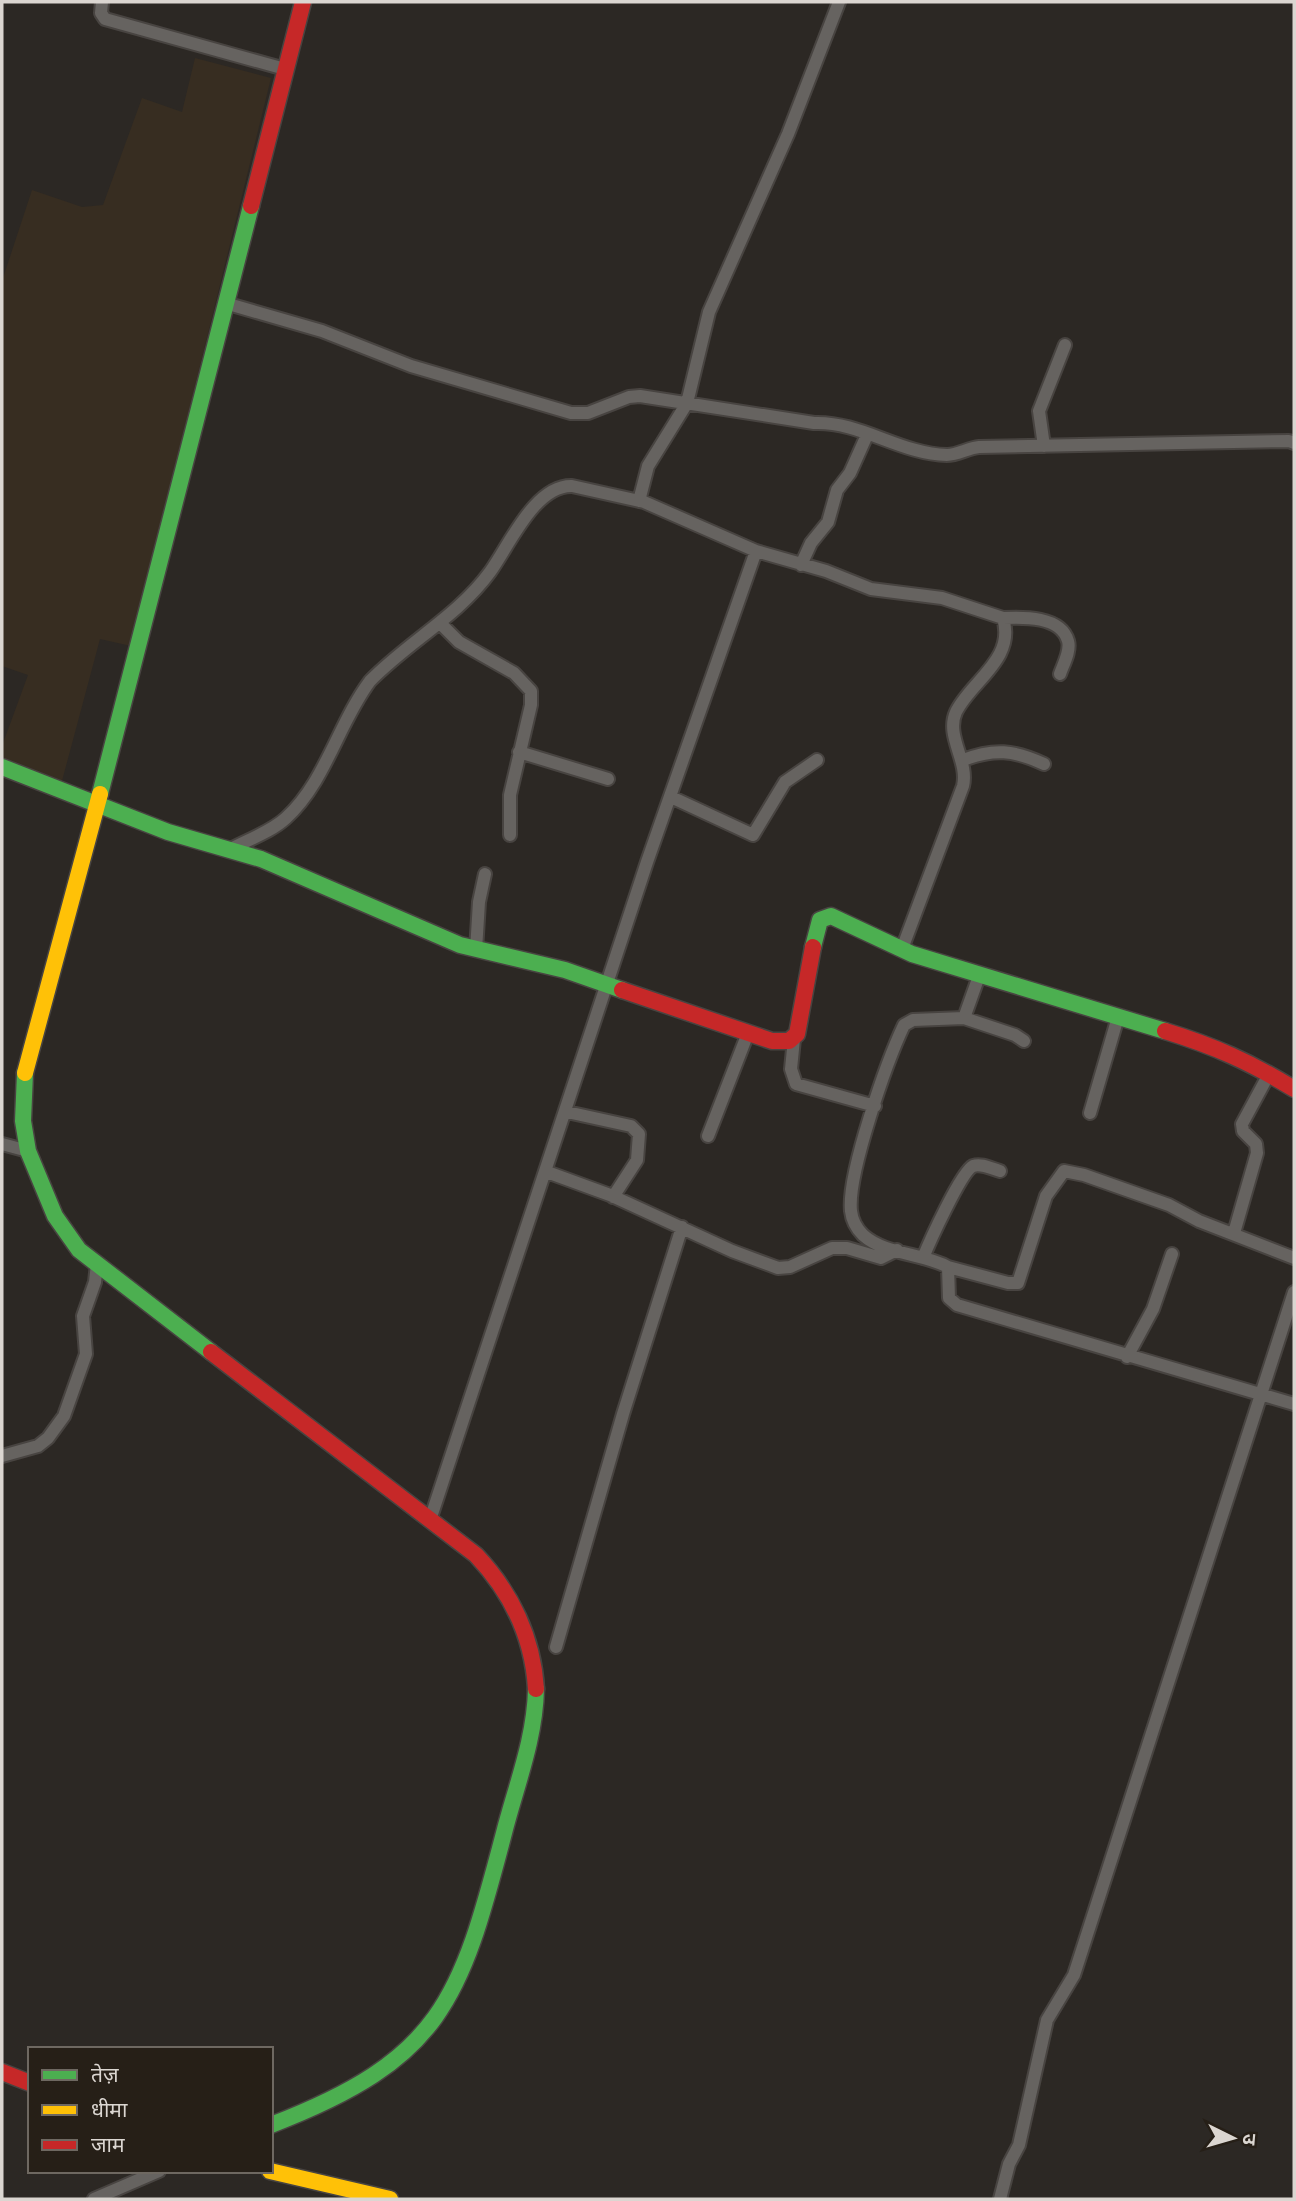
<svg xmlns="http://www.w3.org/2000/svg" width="1296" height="2201" font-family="Merriweather,'Noto Sans Devanagari',serif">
	<rect width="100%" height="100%" fill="#2c2824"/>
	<path fill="#372d21" d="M195,58L271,78L131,646L100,639L62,781L2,758V746L28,675L2,666V281L32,190L82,207L103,205L142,98L182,112Z"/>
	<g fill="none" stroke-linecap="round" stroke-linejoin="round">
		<defs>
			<path id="street" d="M102,2L101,13L105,19L285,69
				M225,303L322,331L411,366L571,413H588L629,397L640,396L814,423C860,421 900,454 947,455C958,455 968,448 979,447L1289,441L1294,443
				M1044,446L1039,411L1065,345
				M639,501L648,466L687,403L709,312L788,134L839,2
				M801,565L811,543L828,522L837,490L850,473L867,435
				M1003,618C1023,617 1061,616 1068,641C1071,651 1063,665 1060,674
				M440,623L459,642L514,673L531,691V705L510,795V835
				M519,752L608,779
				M963,760C994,748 1014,750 1044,764
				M671,797L753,835L785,782L817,760
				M229,850C247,840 271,832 286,818C326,781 338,724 370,681C408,642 458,616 490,572C510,544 535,485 572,486L644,502L756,551L826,571L871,589L942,598L1003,618C1016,659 971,681 956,712C945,736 969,761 963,786L902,949
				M476,950L479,902L485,874
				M979,976L964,1018L913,1020L904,1025C887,1061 847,1174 851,1211C852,1220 857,1229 863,1235C885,1255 923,1253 948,1267L949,1298L957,1305L1294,1404
				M964,1018L1015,1035L1024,1041
				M794,1039L791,1069L796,1084L875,1106
				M567,1112L631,1126L639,1134L637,1160L613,1197
				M1090,1113L1118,1017
				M708,1136L748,1033
				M2,1144L28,1151
				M547,1172L610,1195L732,1251L778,1268L790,1267L832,1248H847L881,1258L897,1250
				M1234,1233L1257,1153L1256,1144L1243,1131L1242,1124L1269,1074
				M923,1258C929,1243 961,1172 973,1166C982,1163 992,1169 1000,1171
				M948,1267L1008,1283H1018L1046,1196L1064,1171L1084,1175L1169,1205L1199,1221L1294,1258
				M1127,1357L1153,1309L1172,1254
				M2,1456L38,1446L48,1438L64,1416L86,1354L83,1316L95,1282L97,1264
				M430,1520L647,862L756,551
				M556,1647L623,1414L682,1227
				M94,2199L159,2171
				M1000,2199L1009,2164L1019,2145L1047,2020L1074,1975L1294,1292"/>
			<path id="fast" d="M2,767L168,832L261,859L460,945L565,970L622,990
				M100,794L251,206
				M813,947L820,920L831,916L912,954L1165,1031
				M25,1073L23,1121L28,1151L55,1216L79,1250L211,1352
				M271,2125C442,2059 460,2001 504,1833C516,1786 535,1739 536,1689"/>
			<path id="slow" d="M25,1073L100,794
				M270,2171L390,2199"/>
			<path id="jam" d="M251,206L303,2
				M622,990L772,1041H789L797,1034L813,947
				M1165,1031C1214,1046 1250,1062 1294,1089
				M211,1352L476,1555C511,1592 533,1638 536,1689
				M2,2072L30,2083"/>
		</defs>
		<use href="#street" stroke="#484441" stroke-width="16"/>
		<use href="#fast" stroke="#484441" stroke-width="19"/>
		<use href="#slow" stroke="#484441" stroke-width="19"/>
		<use href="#jam" stroke="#484441" stroke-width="19"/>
		<use href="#street" stroke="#666360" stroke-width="12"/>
		<use href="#fast" stroke="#4caf50" stroke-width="16"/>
		<use href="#slow" stroke="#ffc107" stroke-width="16"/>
		<use href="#jam" stroke="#c62828" stroke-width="16"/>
	</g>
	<rect width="1296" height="2201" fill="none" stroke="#dbd6d1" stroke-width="7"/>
	<rect x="28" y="2047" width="245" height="126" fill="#261f17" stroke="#6e6861" stroke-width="2"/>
	<rect x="42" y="2070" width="35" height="10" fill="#4caf50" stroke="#6e6861" stroke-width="2"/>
	<text x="91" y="2082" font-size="21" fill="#dbd6d1">तेज़</text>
	<rect x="42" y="2105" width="35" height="10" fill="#ffc107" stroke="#6e6861" stroke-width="2"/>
	<text x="91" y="2117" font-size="21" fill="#dbd6d1">धीमा</text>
	<rect x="42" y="2140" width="35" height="10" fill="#c62828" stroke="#6e6861" stroke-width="2"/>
	<text x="91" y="2152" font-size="21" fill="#dbd6d1">जाम</text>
	<g transform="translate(1233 2138) rotate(95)" stroke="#261f17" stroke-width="5" paint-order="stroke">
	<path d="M0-5L12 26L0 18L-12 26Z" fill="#dbd6d1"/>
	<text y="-10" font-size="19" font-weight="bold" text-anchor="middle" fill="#dbd6d1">उ</text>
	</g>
</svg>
